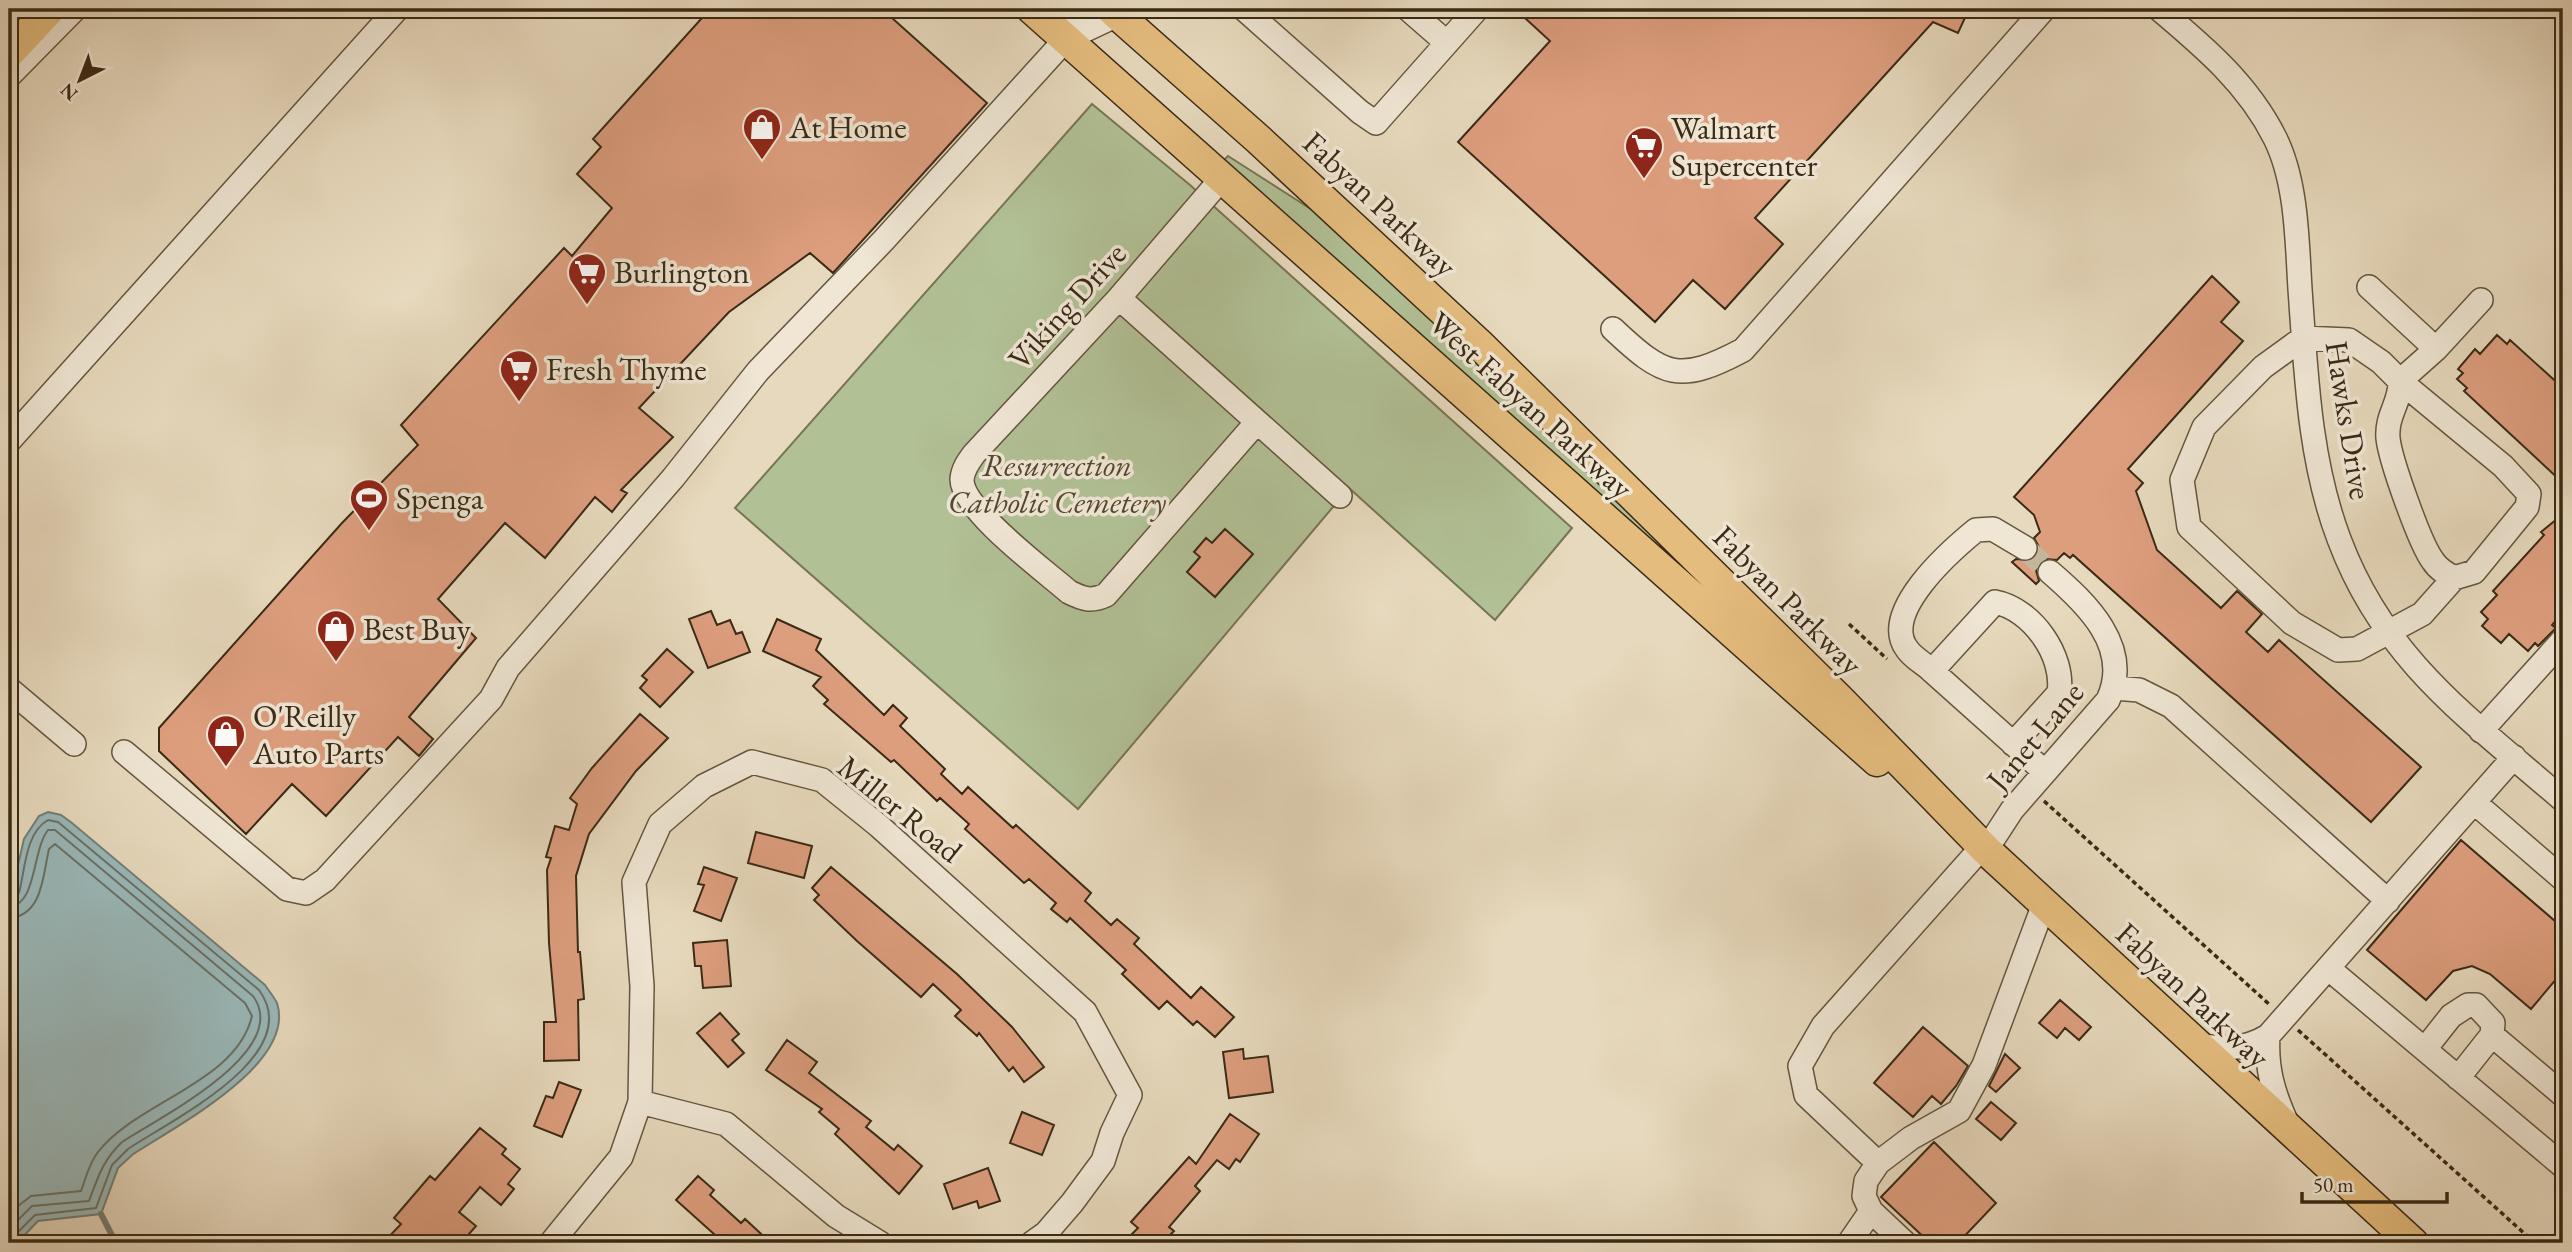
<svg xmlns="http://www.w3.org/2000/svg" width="2572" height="1252" font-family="'EB Garamond',serif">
	<rect width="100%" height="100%" fill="#e7d9bd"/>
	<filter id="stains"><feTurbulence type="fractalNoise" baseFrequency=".00286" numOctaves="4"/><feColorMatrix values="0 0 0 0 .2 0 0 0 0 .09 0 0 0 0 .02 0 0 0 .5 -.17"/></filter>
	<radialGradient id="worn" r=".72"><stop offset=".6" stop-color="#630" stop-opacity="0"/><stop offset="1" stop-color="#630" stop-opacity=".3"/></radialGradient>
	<path fill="#b1c095" stroke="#767555" stroke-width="2" d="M1092,104L1190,185L1572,528L1495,620L1349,488L1078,809L735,508Z
		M1228,156L1367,245L1833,708L1222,162Z"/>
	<path fill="#9ab8b9" stroke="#747f77" stroke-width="2" d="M48,812L61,815L72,823L265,985C269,991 274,997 277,1003C297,1065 172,1128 132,1155L118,1168L101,1214L38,1221L17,1243H9V904L24,839L39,816Z"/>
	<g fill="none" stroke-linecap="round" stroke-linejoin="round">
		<path stroke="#6a7167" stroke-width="2" d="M9,899L19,893C25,871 25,833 48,820L58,822L259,990C307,1055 171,1120 128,1149L112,1165L96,1208L35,1215L14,1236L12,1243
			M9,907C37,905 32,850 48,830H55L253,996C293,1051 160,1117 122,1142C103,1160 98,1177 89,1201L32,1206L9,1229
			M9,918C43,916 43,874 49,849L55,844L245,1003L252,1016C236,1083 138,1101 98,1152C89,1163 86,1178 81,1191L31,1196L9,1213"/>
		<path stroke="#747f77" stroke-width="6" d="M101,1214L116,1243"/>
	</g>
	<path fill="#dd9e7e" stroke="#3a2a15" stroke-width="2" d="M710,9H882L987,103L833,273L810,253L729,312L639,408L673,437L621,490L627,493L612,512L595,497L545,558L505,523L438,599L476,638L409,717L433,739L419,756L398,737L326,816L292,784L246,834L159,751V728L342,523L418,445L401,425L564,248L572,256L612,208L577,174L601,147L593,139Z
		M1515,9H1969L1958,33L1933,22L1755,218L1783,244L1725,309L1693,280L1655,322L1458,142L1550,41Z
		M2212,276L2239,302L2221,322L2243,341L2128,469L2143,483L2136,491L2157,550L2221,608L2237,591L2262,614L2246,632L2268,652L2279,640L2421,767L2371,822L2073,555L2070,558L2064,553L2057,560L2046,559L2040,562L2036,570L2039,581L2036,584L2012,562L2016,559L2031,560L2037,556L2039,547L2034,538L2040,532L2034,515L2014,497Z
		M2497,335L2507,344L2510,340L2563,388V483L2464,391L2467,388L2457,379L2463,373L2458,369L2475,349L2480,354Z
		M2563,514V612L2552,625L2556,628L2538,646L2535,643L2528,651L2509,634L2501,643L2482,626L2488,619L2481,612L2497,595L2493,591L2544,535L2541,532Z
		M1225,529L1253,554L1215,597L1187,572L1200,557L1194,552L1206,538L1212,543Z
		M711,611L717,625L730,620L736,634L742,632L750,652L708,668L689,619Z
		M777,619L821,639L816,650L884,715L893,705L907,718L900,726L945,769L941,774L962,794L968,787L1013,828L1016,825L1091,893L1085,901L1111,925L1117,919L1139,938L1134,944L1191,998L1201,987L1234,1017L1215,1037L1197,1021L1193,1025L1167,1001L1159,1009L1122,974L1126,970L1070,918L1067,922L1051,909L1056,903L1029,879L1024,883L965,829L969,824L940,798L937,801L894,760L891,762L824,704L828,700L813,686L821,677L763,651Z
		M667,649L693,672L660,707L640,688L647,680L642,676Z
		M640,714L668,738L636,771L589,834L576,876L578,952H580L584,999L578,1000L579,1060L544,1061V1022H556L549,943L547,870L551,858L546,857L555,826L569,830L577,804L570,798L592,768Z
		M756,832L812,846L804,878L748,863Z
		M2461,840L2563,928V971L2531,1009L2490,974L2472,966L2453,971L2426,1000L2367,950Z
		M704,867L737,878L721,921L694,911L704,885L698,884Z
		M831,867L957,974L1012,1027L1044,1067L1024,1082L1013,1067L1009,1071L979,1033L977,1036L955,1016L961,1010L933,984L921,997L857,941L814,900L819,895L812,888Z
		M727,940L731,986L703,988L701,966H695L693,943Z
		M2060,1000L2091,1027L2079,1040L2065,1028L2057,1038L2039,1023Z
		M720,1013L739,1034L732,1040L744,1053L728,1067L697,1033Z
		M1923,1027L1968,1066L1956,1086L1941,1104L1932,1096L1913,1117L1874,1083Z
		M787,1040L817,1062L809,1073L871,1121L866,1127L894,1150L898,1145L922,1166L899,1194L835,1134L839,1129L819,1112L822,1109L766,1070Z
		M1243,1049L1244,1059L1268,1056L1273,1092L1229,1098L1223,1052Z
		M2005,1054L2020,1068L1996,1092L1989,1086Z
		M559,1082L581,1090L562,1137L534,1126L546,1096L553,1098Z
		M1991,1102L2016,1123L2001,1140L1976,1119Z
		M1022,1112L1054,1125L1042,1155L1010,1143Z
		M1230,1114L1259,1134L1240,1162L1236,1159L1229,1169L1217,1160L1195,1186L1200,1191L1169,1227L1174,1231L1162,1243H1123L1138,1228L1131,1222L1189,1157L1196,1164Z
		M480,1128L506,1149L502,1154L520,1169L508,1184L514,1189L501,1205L480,1187L459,1212L476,1226L461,1243H383L401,1224L394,1218L430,1176L435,1180Z
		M1934,1142L1996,1203L1958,1243H1930L1881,1197Z
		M988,1168L1000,1201L979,1208L977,1201L953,1209L944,1184Z
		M698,1176L714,1190L710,1195L741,1223L745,1219L771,1243H724L676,1200Z"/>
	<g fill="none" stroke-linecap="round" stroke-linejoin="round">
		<path stroke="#c4b69b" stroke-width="23" stroke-dasharray="23 11" stroke-linecap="butt" d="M2025,548L2050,572"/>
		<defs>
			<path id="minor" d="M1244,9L1360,112L1376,123L1477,9
				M1408,9L1447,43
				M2159,9C2204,47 2248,84 2275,138C2297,182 2297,241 2300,289C2306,372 2309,460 2339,539C2384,660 2470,719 2563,800
				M1066,39L1117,15L1123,9
				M9,76L75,9
				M1223,177L1119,298L974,454C968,462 963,469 962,479C961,509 1045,571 1069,592C1083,599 1091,602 1106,595L1257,422
				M2369,287L2436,349
				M1119,298L1340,496
				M1613,329C1664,377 1679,384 1743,350L2044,9
				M9,441L397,9
				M2454,578L2422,614L2357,649L2338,650L2292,623L2189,527L2182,480L2204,427L2263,367L2303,338L2349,340L2381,362L2400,381C2401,402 2386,415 2388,438C2390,459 2420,544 2433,561C2438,569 2445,573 2454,578L2474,572L2527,507L2529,494L2503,466L2400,381L2436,349L2481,300
				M1932,671C1925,664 1913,658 1907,649C1880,613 1949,552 1976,530L1993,529L2025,548
				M2114,688L2139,690L2171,706L2388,901
				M9,689L74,744
				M2481,731L2563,640
				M2013,744L2059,693C2065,656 2032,609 1995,602L1932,671C1970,705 2008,739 2045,772
				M124,752L287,889L306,893L325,880L491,699L508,668L673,478L758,371L883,241L1066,39L1084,9
				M2475,803L2563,879
				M1986,850L2012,810L2108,700C2133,647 2086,603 2050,572
				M2328,968L2563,1166
				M2492,1035L2563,1095
				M2268,1036C2266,1068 2273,1092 2286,1121
				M2195,1045C2222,1049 2243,1051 2268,1036L2514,757
				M2425,1049L2451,1016L2468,1005H2476L2493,1023L2492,1035L2458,1078
				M640,1102L726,1124L836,1216L880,1243
				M1878,1163L1806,1095L1800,1066L1823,1026L1983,846
				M551,1243L621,1157L640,1102L642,986L634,882L660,824L704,786L752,762L822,780L879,826L1085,1012L1130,1095L1112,1133L1103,1161L1072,1203L1046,1233L1032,1243
				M1849,1243L1871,1211
				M1905,1243L1871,1211L1864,1196L1866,1181L1878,1163L1911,1138L1959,1111L1984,1065L2044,904"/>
			<path id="major" d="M1032,9L1877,761
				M1111,9L1258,139L1479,344L1840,700L1986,850L2413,1243
				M9,53L50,9"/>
		</defs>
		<use href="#minor" stroke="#65563f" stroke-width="26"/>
		<use href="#major" stroke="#3a2a15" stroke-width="33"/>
		<path stroke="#3a2a15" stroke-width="3.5" stroke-dasharray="5 3.5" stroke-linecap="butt" d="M1849,624L1887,659
			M2044,801L2270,1005
			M2298,1030L2535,1243"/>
		<use href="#minor" stroke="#efe6d4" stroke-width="23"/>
		<use href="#major" stroke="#e4bc7e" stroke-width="30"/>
	</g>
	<defs>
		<symbol id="shop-pin" viewBox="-11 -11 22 30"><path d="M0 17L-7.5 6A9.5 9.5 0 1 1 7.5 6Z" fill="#8f2418" stroke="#efe6d4"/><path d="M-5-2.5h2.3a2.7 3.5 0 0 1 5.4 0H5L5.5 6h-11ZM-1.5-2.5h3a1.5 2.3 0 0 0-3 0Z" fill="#fff"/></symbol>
		<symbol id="supermarket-pin" viewBox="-11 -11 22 30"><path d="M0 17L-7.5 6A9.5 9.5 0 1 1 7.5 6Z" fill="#8f2418" stroke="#efe6d4"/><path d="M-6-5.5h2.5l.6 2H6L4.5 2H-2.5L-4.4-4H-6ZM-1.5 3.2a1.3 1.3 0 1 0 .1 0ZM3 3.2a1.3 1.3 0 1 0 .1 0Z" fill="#fff"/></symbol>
		<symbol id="stadium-pin" viewBox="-11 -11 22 30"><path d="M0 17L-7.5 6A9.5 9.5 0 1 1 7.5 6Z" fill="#8f2418" stroke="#efe6d4"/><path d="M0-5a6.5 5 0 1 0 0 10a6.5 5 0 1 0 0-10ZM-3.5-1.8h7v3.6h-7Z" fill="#fff"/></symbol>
	</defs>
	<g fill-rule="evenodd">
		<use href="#shop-pin" x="740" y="105" width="44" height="60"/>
		<use href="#supermarket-pin" x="1622" y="124" width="44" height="60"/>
		<use href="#supermarket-pin" x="565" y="250" width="44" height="60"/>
		<use href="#supermarket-pin" x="497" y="347" width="44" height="60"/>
		<use href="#stadium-pin" x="347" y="476" width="44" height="60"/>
		<use href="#shop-pin" x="314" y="607" width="44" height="60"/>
		<use href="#shop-pin" x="204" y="712" width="44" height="60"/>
	</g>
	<g text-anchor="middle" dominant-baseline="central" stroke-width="7" stroke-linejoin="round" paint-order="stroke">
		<g font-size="32" fill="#3a2a15" stroke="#efe6d4" text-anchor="start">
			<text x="789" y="127">At Home</text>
			<text x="1671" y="128">Walmart<tspan x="1671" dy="37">Supercenter</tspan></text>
			<text x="614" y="272">Burlington</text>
			<text x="546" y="369">Fresh Thyme</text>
			<text x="396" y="498">Spenga</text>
			<text x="363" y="629">Best Buy</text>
			<text x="253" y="716">O'Reilly<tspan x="253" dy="37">Auto Parts</tspan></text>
		</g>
		<g font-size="32" fill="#3a2a15" stroke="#efe6d4">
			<text transform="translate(1380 204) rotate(43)">Fabyan Parkway</text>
			<text transform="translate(1067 306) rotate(-48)">Viking Drive</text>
			<text transform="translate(1531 405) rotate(42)">West Fabyan Parkway</text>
			<text transform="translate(2349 420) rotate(81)">Hawks Drive</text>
			<text transform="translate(1788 600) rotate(45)">Fabyan Parkway</text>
			<text transform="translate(2035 736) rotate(-50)">Janet Lane</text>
			<text transform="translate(900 809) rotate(39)">Miller Road</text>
			<text transform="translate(2193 995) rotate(43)">Fabyan Parkway</text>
		</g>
		<g font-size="32" font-style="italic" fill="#52482f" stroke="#efe6d4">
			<text x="1057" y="465">Resurrection<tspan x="1057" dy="37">Catholic Cemetery</tspan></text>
		</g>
	</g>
	<rect width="2572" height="1252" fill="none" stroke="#e7d9bd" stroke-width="35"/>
	<rect x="10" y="10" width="2551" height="1231" fill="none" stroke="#3a2a15" stroke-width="3.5"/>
	<rect x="18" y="18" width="2537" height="1217" fill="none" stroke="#3a2a15" stroke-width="2"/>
	<g transform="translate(80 80) rotate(222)" stroke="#efe6d4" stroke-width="5" paint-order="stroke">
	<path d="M0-5L12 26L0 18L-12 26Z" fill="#3a2a15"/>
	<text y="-10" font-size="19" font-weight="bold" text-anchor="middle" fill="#3a2a15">N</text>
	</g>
	<path d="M2302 1192v10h145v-10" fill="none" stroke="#3a2a15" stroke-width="3.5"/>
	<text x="2313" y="1192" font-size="21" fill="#3a2a15" stroke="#efe6d4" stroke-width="5" paint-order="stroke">50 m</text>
	<rect width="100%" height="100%" filter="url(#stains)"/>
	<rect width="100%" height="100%" fill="url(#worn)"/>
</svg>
